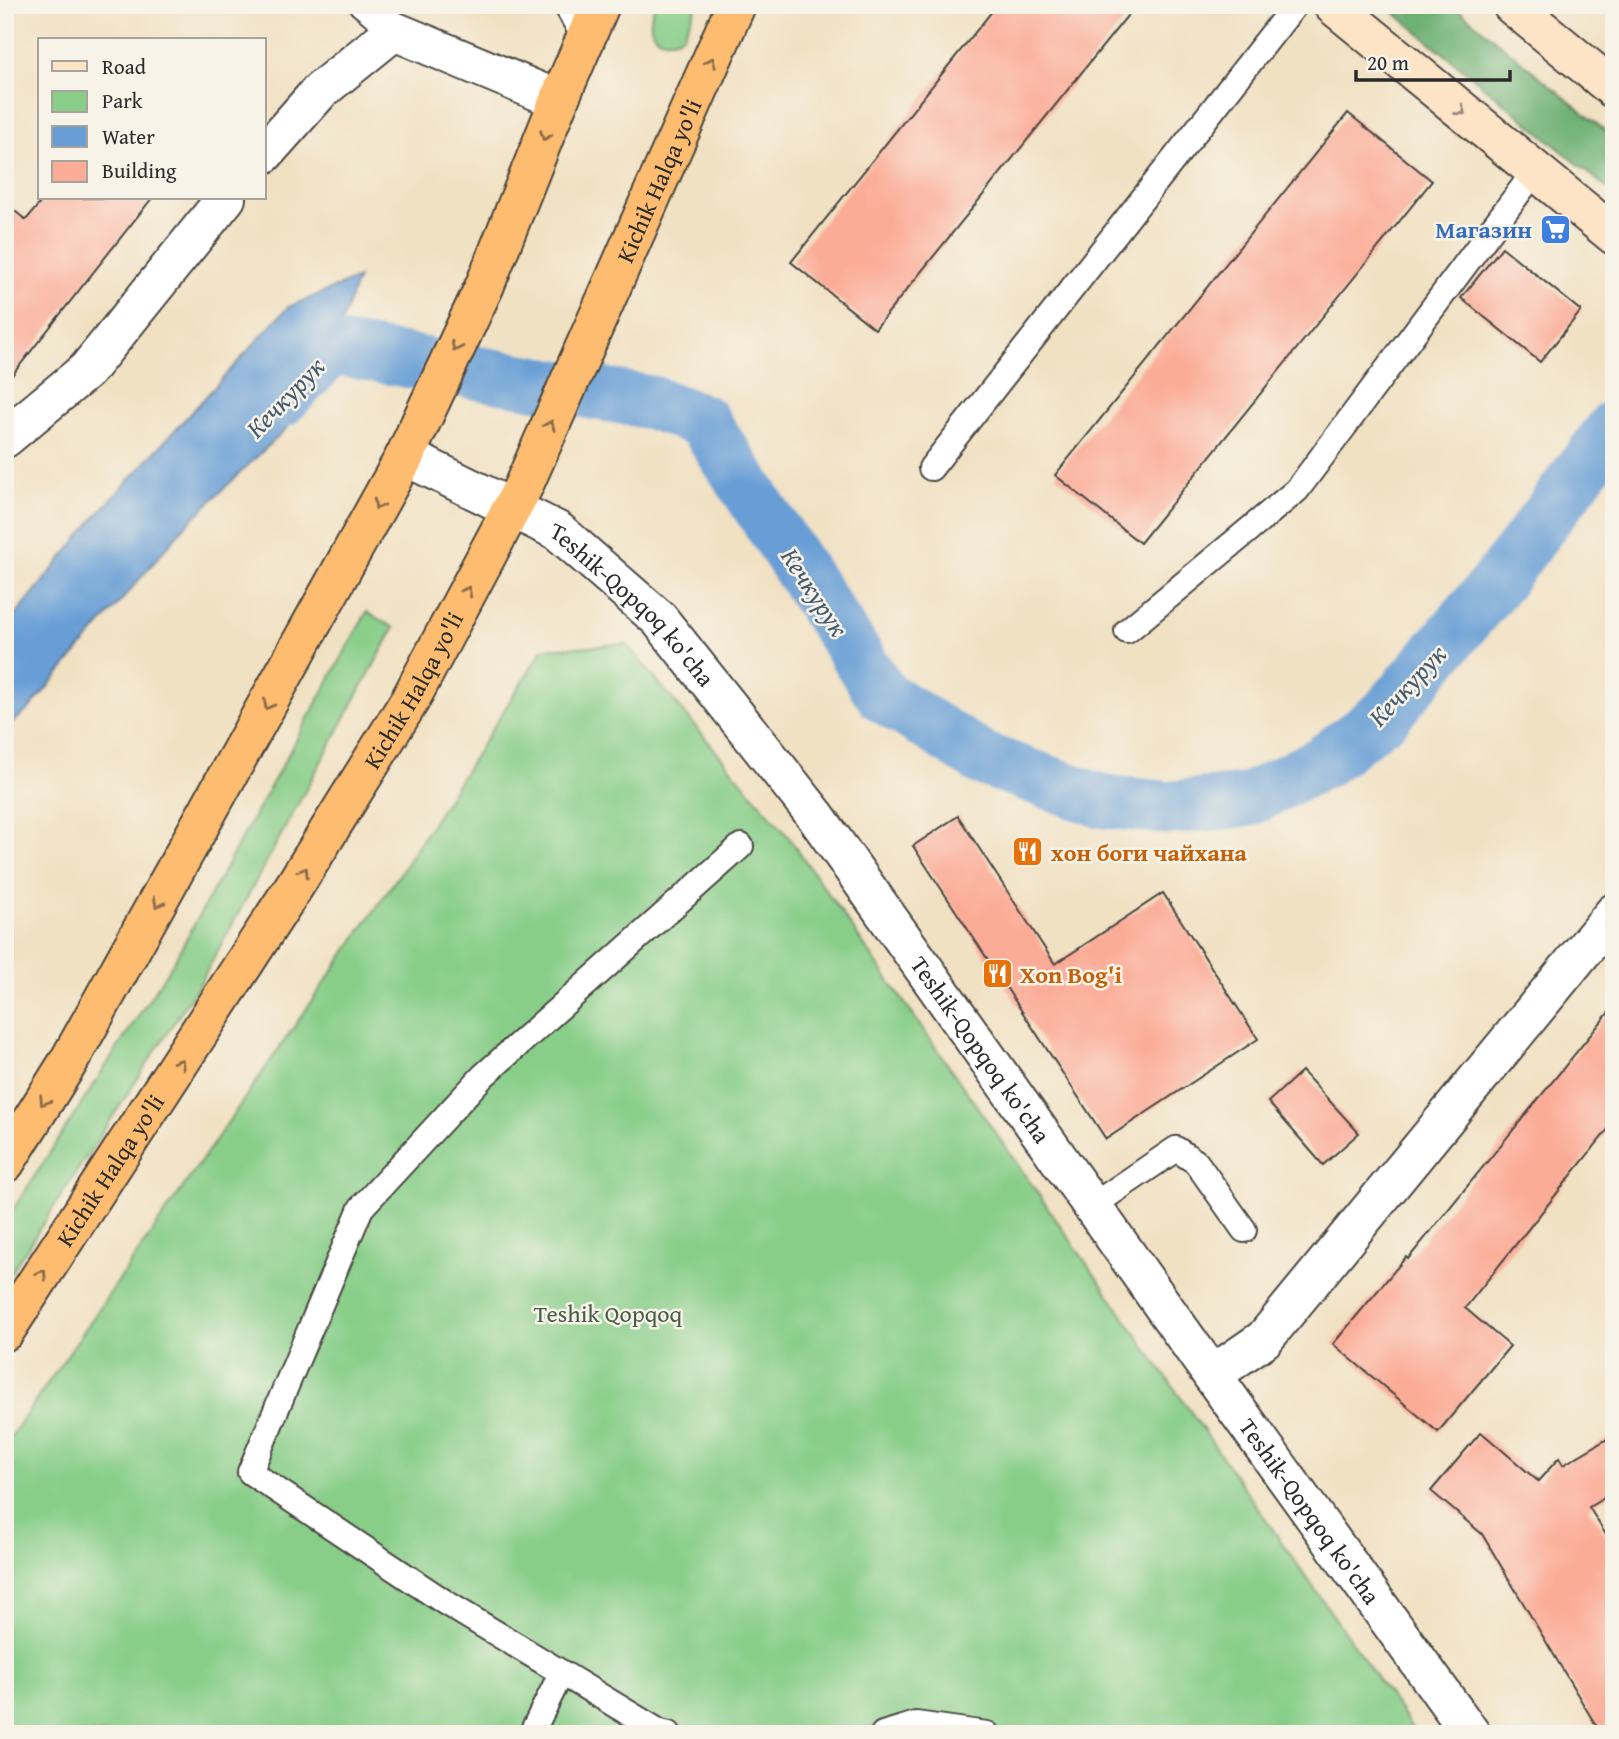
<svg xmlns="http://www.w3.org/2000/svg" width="1619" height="1739" font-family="'Gentium Book Plus',serif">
	<rect width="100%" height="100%" fill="#f7f3e8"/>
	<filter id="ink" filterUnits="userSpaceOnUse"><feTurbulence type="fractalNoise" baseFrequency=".0143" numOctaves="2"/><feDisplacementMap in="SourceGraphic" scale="14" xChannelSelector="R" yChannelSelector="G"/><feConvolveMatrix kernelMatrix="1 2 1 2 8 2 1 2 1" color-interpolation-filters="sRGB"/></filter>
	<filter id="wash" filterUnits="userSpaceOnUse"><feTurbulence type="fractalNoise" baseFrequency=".00686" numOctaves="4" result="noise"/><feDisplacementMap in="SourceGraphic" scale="28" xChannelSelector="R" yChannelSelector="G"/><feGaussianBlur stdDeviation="1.57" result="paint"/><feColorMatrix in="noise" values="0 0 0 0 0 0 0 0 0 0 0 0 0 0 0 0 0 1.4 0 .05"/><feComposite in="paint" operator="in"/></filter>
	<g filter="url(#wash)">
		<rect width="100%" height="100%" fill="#f1e1c3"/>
		<path fill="#88ce89" stroke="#5a7c5a" stroke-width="2" d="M655,5H697L683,36C656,48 644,31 655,5Z
			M367,612L394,628L203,978L5,1282V1222L174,961Z
			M626,644L787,835L1416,1734H5V1445L401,872L543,649Z"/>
		<path fill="#6eb175" stroke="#4c6e50" stroke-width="2" d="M1385,5H1453L1614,138V194Z"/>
		<path fill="#689ed5" stroke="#4a6480" stroke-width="2" d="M358,278L332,348L293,422L184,527L29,709L5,729V628L97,515L288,307Z"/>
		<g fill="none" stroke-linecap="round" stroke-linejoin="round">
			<path stroke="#689ed5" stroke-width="54" d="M279,402L332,348L653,403L703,421L883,696L983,759L1101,801L1168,808L1248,800L1323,762L1385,715L1499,580L1614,427"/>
		</g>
		<g id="blocks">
			<path fill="#fbac97" d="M997,5H1136L875,329L791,262Z
				M1348,113L1432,181L1140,543L1055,475Z
				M44,198H152L5,384V203L26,220Z
				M1502,247L1581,311L1540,362L1461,298Z
				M958,816L1055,964L1163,893L1258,1039L1106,1139L913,846Z
				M1614,1006V1122L1465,1308L1510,1346L1438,1432L1333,1344L1406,1257L1408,1259Z
				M1302,1071L1359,1133L1323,1165L1268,1102Z
				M1481,1432L1538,1481L1559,1458L1563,1465L1614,1435V1492L1589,1507L1614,1548V1734H1601L1482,1534L1431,1491Z"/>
		</g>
	</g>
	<g filter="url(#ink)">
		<use href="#blocks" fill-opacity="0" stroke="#494642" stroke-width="2"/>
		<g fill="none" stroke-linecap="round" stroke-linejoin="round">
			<defs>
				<path id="service" d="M362,5L394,31
					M566,5L586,41
					M931,468L1295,5
					M1127,631L1297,490L1535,171
					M1092,1206L1176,1149L1196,1162L1244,1230
					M531,1734L561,1674
					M669,1734L660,1732L446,1603L250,1472L361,1208L483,1076L741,846
					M883,1734L916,1724L987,1734"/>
				<g id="minor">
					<path d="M264,154L320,91L394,31L559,100"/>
					<path d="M5,438L87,370L226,198"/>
					<path id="s1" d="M405,456L558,531L659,619L815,815L1212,1375L1471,1734"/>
					<path d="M1212,1375L1264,1339L1614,913"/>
				</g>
				<path id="secondary" d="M1333,5L1614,235
					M1512,5L1614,89"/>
				<g id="trunk">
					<path d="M5,1163L69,1061L405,456L485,285L559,100L600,5"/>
					<path id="s2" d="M5,1331L295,885L410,700L523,487L736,5"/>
				</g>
			</defs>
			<use href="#service" stroke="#494642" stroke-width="28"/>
			<use href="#minor" stroke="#494642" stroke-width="42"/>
			<use href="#secondary" stroke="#494642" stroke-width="42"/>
			<use href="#trunk" stroke="#494642" stroke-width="42"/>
			<use href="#service" stroke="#fff" stroke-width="24"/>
			<use href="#minor" stroke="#fff" stroke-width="38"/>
			<use href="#secondary" stroke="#fee4c6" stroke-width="38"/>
			<use href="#trunk" stroke="#fdbc70" stroke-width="38"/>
		</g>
		<defs><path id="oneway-chevron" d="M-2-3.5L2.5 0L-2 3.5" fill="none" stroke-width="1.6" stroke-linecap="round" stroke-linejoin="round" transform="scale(1.75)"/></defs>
		<g stroke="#8a6c4a">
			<use href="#oneway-chevron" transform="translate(711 62) rotate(-66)"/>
			<use href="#oneway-chevron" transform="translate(545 136) rotate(112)"/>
			<use href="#oneway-chevron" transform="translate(456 347) rotate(115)"/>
			<use href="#oneway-chevron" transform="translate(550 425) rotate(-66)"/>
			<use href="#oneway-chevron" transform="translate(378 505) rotate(119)"/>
			<use href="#oneway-chevron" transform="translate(467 591) rotate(-62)"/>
			<use href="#oneway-chevron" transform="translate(268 705) rotate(119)"/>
			<use href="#oneway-chevron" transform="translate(304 872) rotate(-58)"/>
			<use href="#oneway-chevron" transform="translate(158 903) rotate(119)"/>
			<use href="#oneway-chevron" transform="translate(180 1063) rotate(-57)"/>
			<use href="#oneway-chevron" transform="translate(44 1101) rotate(122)"/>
			<use href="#oneway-chevron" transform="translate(42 1274) rotate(-57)"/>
		</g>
		<use stroke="#948878" href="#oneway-chevron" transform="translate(1461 111) rotate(39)"/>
	</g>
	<defs>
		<symbol id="supermarket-square" viewBox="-11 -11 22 22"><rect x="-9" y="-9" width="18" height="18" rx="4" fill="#3f7fe0" stroke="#f7f3e8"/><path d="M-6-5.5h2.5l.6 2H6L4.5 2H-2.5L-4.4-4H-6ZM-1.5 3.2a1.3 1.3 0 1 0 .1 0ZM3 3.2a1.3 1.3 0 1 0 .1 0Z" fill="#fff"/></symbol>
		<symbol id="restaurant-square" viewBox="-11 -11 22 22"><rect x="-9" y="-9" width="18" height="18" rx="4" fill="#e8710a" stroke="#f7f3e8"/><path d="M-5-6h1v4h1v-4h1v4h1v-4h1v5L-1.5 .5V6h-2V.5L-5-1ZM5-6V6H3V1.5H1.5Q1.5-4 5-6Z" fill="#fff"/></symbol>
	</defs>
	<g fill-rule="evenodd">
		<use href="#supermarket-square" x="1538" y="212" width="35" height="35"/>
		<use href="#restaurant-square" x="1010" y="834" width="35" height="35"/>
		<use href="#restaurant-square" x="980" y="956" width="35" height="35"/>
	</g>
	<g text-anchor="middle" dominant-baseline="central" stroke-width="5" stroke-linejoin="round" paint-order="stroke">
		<g font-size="24" fill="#2b2b2b" stroke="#f7f3e8">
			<text stroke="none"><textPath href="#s2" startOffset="1326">Kichik Halqa yo'li</textPath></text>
			<text stroke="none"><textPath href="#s1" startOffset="275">Teshik-Qopqoq ko'cha</textPath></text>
			<text stroke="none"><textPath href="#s2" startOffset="760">Kichik Halqa yo'li</textPath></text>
			<text stroke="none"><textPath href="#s1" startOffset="842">Teshik-Qopqoq ko'cha</textPath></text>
			<text stroke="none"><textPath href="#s2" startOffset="192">Kichik Halqa yo'li</textPath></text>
			<text stroke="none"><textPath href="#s1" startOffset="1409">Teshik-Qopqoq ko'cha</textPath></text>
		</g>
		<g font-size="24" font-weight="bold" fill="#366cbe" stroke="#f7f3e8" text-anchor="end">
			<text x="1532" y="229">Магазин</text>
		</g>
		<g font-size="24" font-weight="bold" fill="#c56008" stroke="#f7f3e8" text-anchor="start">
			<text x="1051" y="852">хон боги чайхана</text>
			<text x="1020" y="974">Xon Bog'i</text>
		</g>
		<g font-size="24" fill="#475c47" stroke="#f7f3e8">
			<text x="608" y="1313">Teshik Qopqoq</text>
		</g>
		<g font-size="26" font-style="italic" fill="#43596f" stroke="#f7f3e8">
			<text transform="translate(285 397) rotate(-46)">Кечкурук</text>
			<text transform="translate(815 592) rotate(57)">Кечкурук</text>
			<text transform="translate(1407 685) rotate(-47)">Кечкурук</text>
		</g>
	</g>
	<rect width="1619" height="1739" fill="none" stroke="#f7f3e8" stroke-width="28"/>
	<rect x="38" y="38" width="228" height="161" fill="#f7f3e8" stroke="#a5a39c" stroke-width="2"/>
	<rect x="52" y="61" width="35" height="10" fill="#fee4c6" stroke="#a5a39c" stroke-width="2"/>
	<text x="102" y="74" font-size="21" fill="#2b2b2b">Road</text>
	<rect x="52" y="91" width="35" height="21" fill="#88ce89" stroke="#a5a39c" stroke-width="2"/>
	<text x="102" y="108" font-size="21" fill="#2b2b2b">Park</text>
	<rect x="52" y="126" width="35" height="21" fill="#689ed5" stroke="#a5a39c" stroke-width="2"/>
	<text x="102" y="144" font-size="21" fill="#2b2b2b">Water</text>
	<rect x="52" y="161" width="35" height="21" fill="#fbac97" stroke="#a5a39c" stroke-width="2"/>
	<text x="102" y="178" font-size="21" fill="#2b2b2b">Building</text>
	<path d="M1356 70v10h154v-10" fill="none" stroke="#2b2b2b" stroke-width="3.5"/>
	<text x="1367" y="70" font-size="21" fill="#2b2b2b" stroke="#f7f3e8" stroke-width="5" paint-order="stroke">20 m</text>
</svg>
